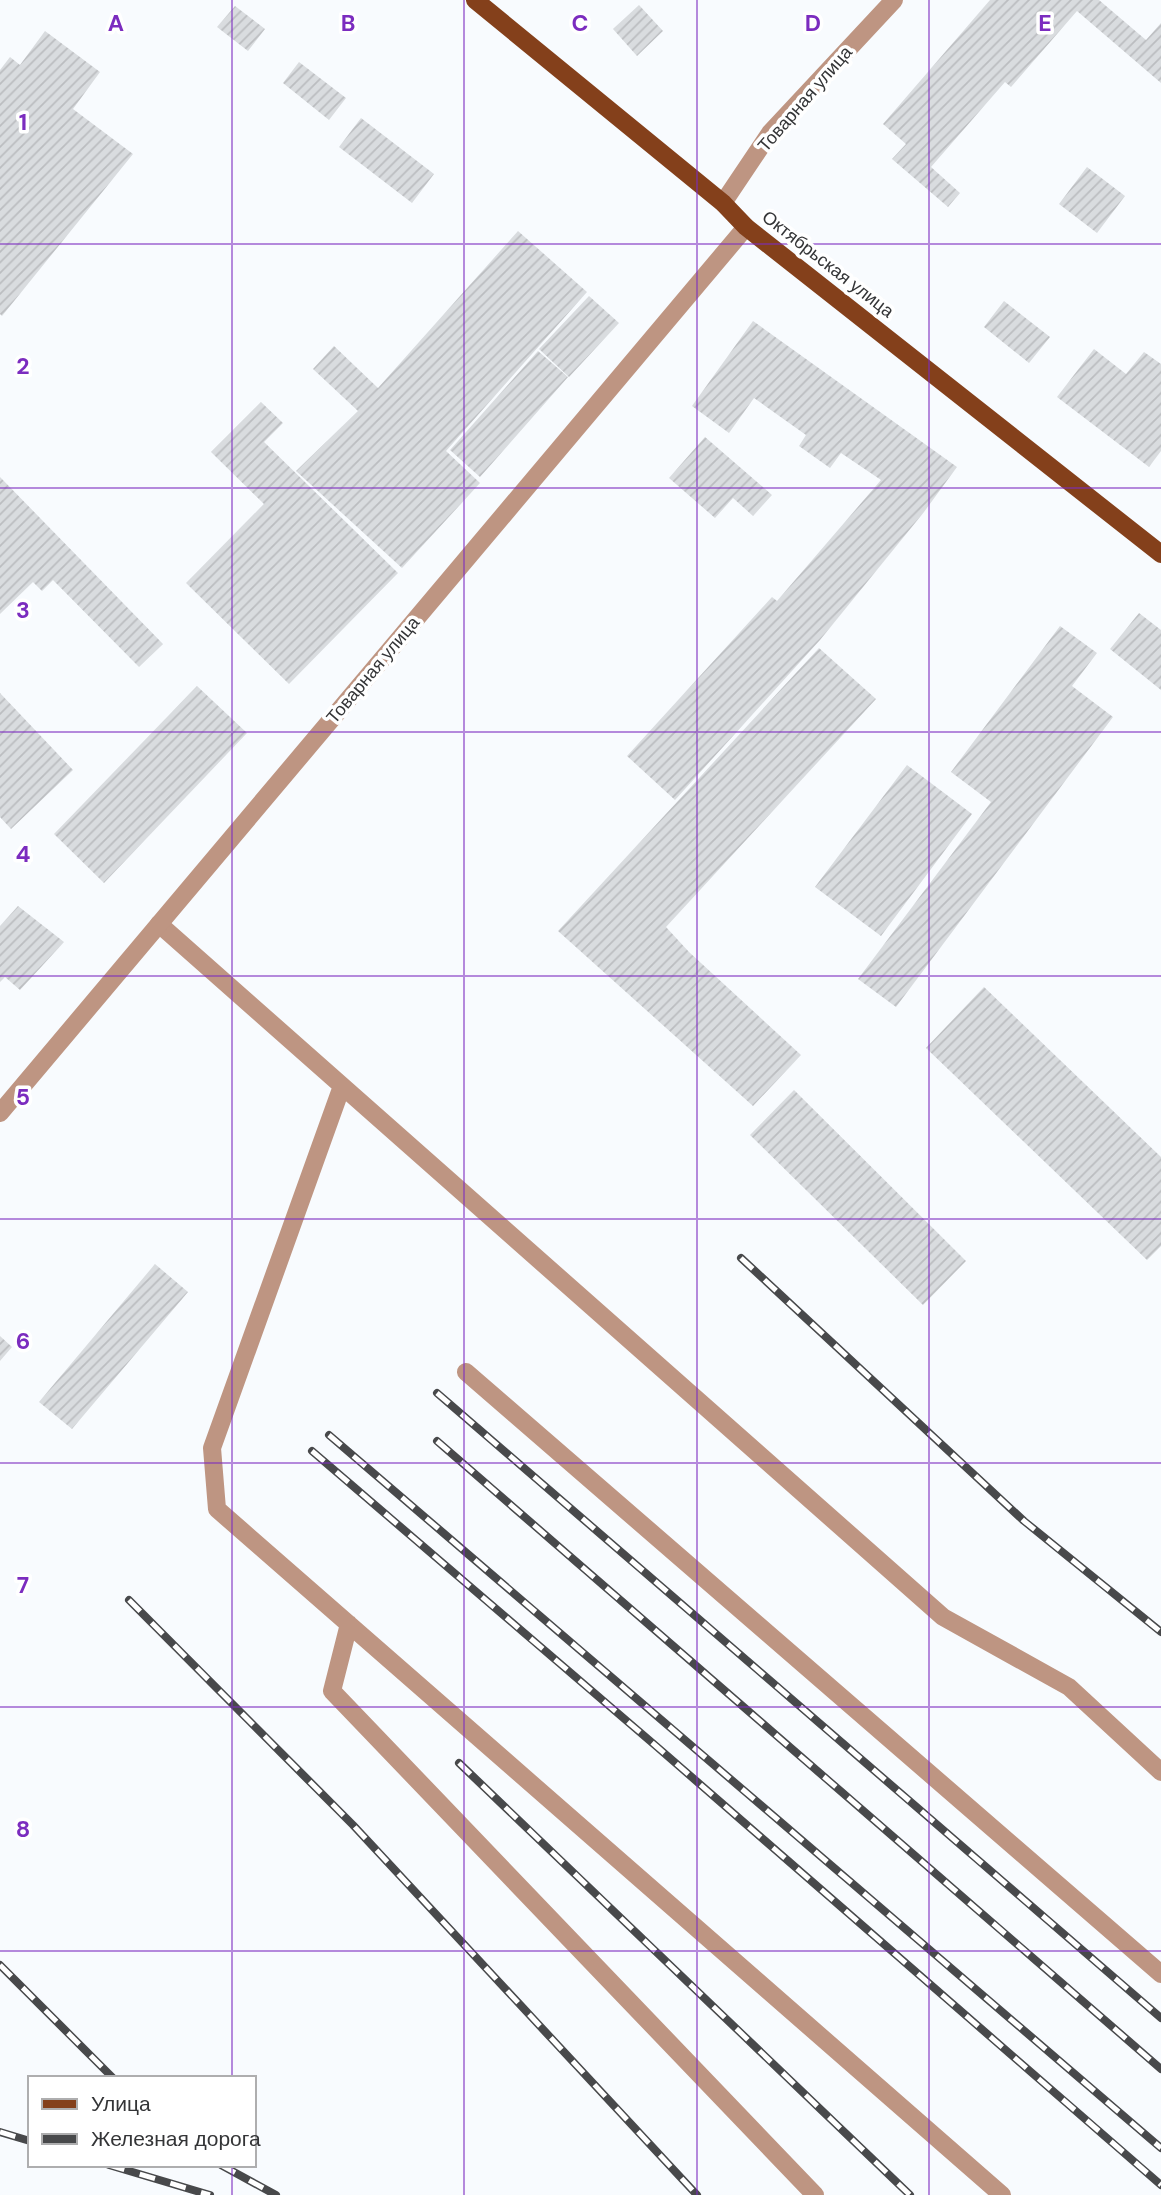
<svg xmlns="http://www.w3.org/2000/svg" width="1161" height="2195" font-family="'DM Sans',sans-serif">
	<defs>
		<pattern id="building-hatch" width="6" height="6" patternUnits="userSpaceOnUse" patternTransform="scale(1.75)"><rect width="6" height="6" fill="#d9dcdf"/><path d="M-1 1l2-2M0 6l6-6M5 7l2-2" fill="none" stroke="#bbbdc0"/></pattern>
	</defs>
	<rect width="100%" height="100%" fill="#f8fbfe"/>
	<path fill="url(#building-hatch)" d="M990,0H1099L1146,40L1161,23V83L1077,11L1011,87L1005,82L931,167L960,193L948,207L892,159L906,144L883,124Z
		M639,5L663,31L637,56L613,29Z
		M235,6L265,29L248,51L217,27Z
		M45,31L100,72L73,109L133,154L2,316L0,314V70L10,57L20,65Z
		M299,62L346,98L329,120L283,83Z
		M361,118L434,174L412,203L339,147Z
		M1087,167L1125,196L1097,233L1059,204Z
		M518,231L587,292L446,451L480,483L402,568L296,471L358,411L313,369L334,346L378,388Z
		M589,296L619,323L569,377L539,349Z
		M1004,301L1050,337L1029,363L984,327Z
		M753,321L957,467L924,512L820,640L675,800L627,756L772,597L777,601L881,480L841,453L830,468L799,446L806,435L754,398L729,433L692,406Z
		M1094,349L1126,374L1144,352L1161,364V451L1149,467L1057,397Z
		M538,351L568,377L480,477L450,450Z
		M261,402L283,423L264,442L398,573L289,684L186,583L264,504L211,452Z
		M705,437L772,495L753,516L733,498L715,518L669,478Z
		M0,477L163,644L139,667L53,580L42,591L33,582L0,614Z
		M1139,613L1161,630V690L1110,649Z
		M1060,626L1097,653L1072,686L1113,717L896,1007L858,979L991,802L951,772Z
		M819,648L876,699L666,927L689,952L801,1055L753,1106L558,931Z
		M197,686L247,733L104,883L54,834Z
		M0,693L73,770L11,829L0,817Z
		M907,765L972,814L881,936L815,887Z
		M18,906L64,942L20,990L5,977L0,982V926Z
		M984,987L1161,1157V1246L1147,1260L926,1048Z
		M794,1090L966,1261L923,1305L750,1135Z
		M155,1264L188,1292L72,1429L39,1402Z
		M0,1336L12,1347L0,1361Z"/>
	<g fill="none" stroke-linecap="round" stroke-linejoin="round">
		<path stroke="#be9582" stroke-width="18" d="M159,924L943,1617L1069,1687L1161,1772
			M342,1086L212,1448L217,1509L1002,2195
			M466,1372L1161,1974
			M349,1624L332,1691L815,2195"/>
		<path stroke="#be9582" stroke-width="18" d="M723,203L770,133L894,0
			M0,1113L746,227"/>
		<path stroke="#84401b" stroke-width="18" d="M475,0L723,203L746,227L1161,554"/>
		<defs>
			<path id="rail" d="M741,1258L1024,1521L1161,1632
				M437,1393L1161,2018
				M329,1435L1161,2148
				M437,1441L1161,2069
				M312,1451L656,1746L1161,2185
				M129,1600L353,1825L697,2195
				M459,1763L910,2195
				M0,1965L113,2078
				M0,2132L30,2141
				M109,2165L210,2195
				M221,2165L276,2195"/>
		</defs>
		<use href="#rail" stroke="#48494b" stroke-width="8"/>
		<use href="#rail" stroke="#fff" stroke-width="5" stroke-dasharray="16" stroke-linecap="butt"/>
	</g>
	<path fill="none" stroke="#7b2cbf" stroke-width="2" stroke-opacity="0.55" d="M232,0V2078M464,0V2195M697,0V2195M929,0V2195M0,244H1161M0,488H1161M0,732H1161M0,976H1161M0,1219H1161M0,1463H1161M0,1707H1161M0,1951H1161M232,2165V2195"/>
	<g text-anchor="middle" dominant-baseline="central" stroke-width="7" stroke-linejoin="round" paint-order="stroke">
		<g font-size="18" fill="#343537" stroke="#fff">
			<text transform="translate(805 99) rotate(-49)">Товарная улица</text>
			<text transform="translate(828 264) rotate(38)">Октябрьская улица</text>
			<text transform="translate(373 670) rotate(-50)">Товарная улица</text>
		</g>
	</g>
	<g font-size="23" text-anchor="middle" font-weight="bold" fill="#7b2cbf" stroke="#fff" stroke-width="7" stroke-linejoin="round" paint-order="stroke">
		<text x="116" y="31">A</text>
		<text x="348" y="31">B</text>
		<text x="580" y="31">C</text>
		<text x="813" y="31">D</text>
		<text x="1045" y="31">E</text>
		<text x="23" y="130">1</text>
		<text x="23" y="374">2</text>
		<text x="23" y="618">3</text>
		<text x="23" y="862">4</text>
		<text x="23" y="1105">5</text>
		<text x="23" y="1349">6</text>
		<text x="23" y="1593">7</text>
		<text x="23" y="1837">8</text>
	</g>
	<rect x="28" y="2076" width="228" height="91" fill="#ffffff" stroke="#aeaeaf" stroke-width="2"/>
	<rect x="42" y="2099" width="35" height="10" fill="#84401b" stroke="#aeaeaf" stroke-width="2"/>
	<text x="91" y="2111" font-size="21" fill="#343537">Улица</text>
	<rect x="42" y="2134" width="35" height="10" fill="#48494b" stroke="#aeaeaf" stroke-width="2"/>
	<text x="91" y="2146" font-size="21" fill="#343537">Железная дорога</text>
</svg>
